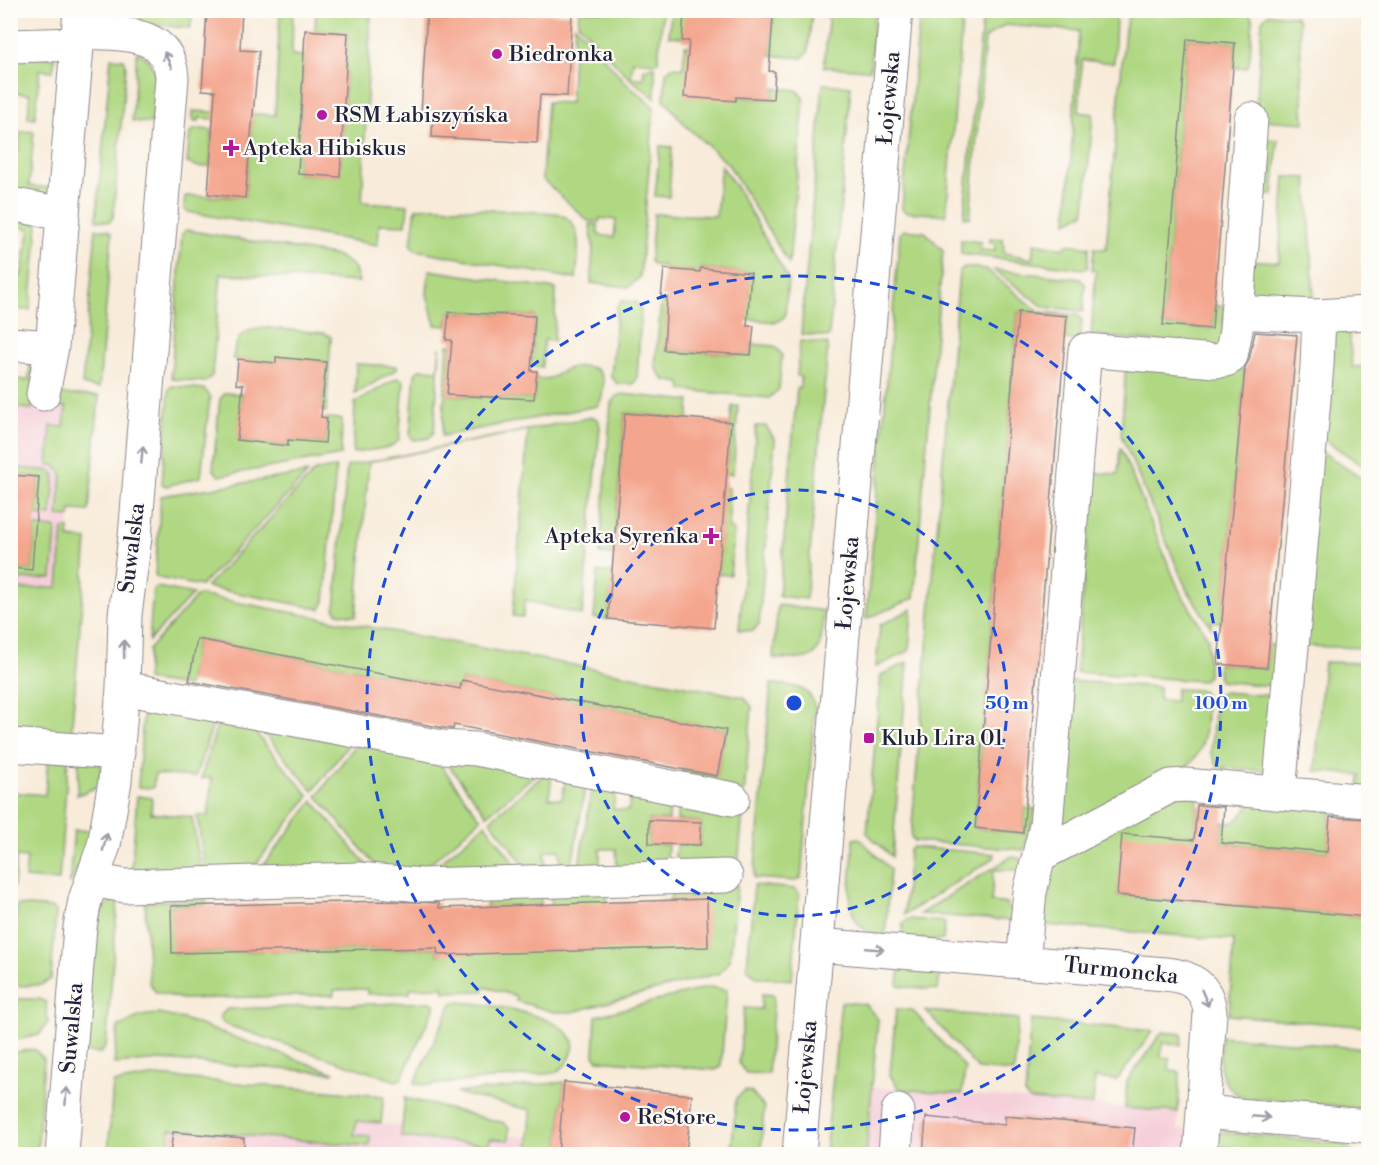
<svg xmlns="http://www.w3.org/2000/svg" width="1379" height="1165" font-family="'Libre Bodoni',serif">
	<rect width="100%" height="100%" fill="#fdfcf7"/>
	<filter id="ink" filterUnits="userSpaceOnUse"><feTurbulence type="fractalNoise" baseFrequency=".0167" numOctaves="2"/><feDisplacementMap in="SourceGraphic" scale="12" xChannelSelector="R" yChannelSelector="G"/><feConvolveMatrix kernelMatrix="1 2 1 2 8 2 1 2 1" color-interpolation-filters="sRGB"/></filter>
	<filter id="wash" filterUnits="userSpaceOnUse"><feTurbulence type="fractalNoise" baseFrequency=".008" numOctaves="4" result="noise"/><feDisplacementMap in="SourceGraphic" scale="24" xChannelSelector="R" yChannelSelector="G"/><feGaussianBlur stdDeviation="1.35" result="paint"/><feColorMatrix in="noise" values="0 0 0 0 0 0 0 0 0 0 0 0 0 0 0 0 0 1.4 0 .05"/><feComposite in="paint" operator="in"/></filter>
	<g filter="url(#wash)">
		<rect width="100%" height="100%" fill="#f8ebd9"/>
		<path fill="#f5cfd9" d="M10,392L80,397L52,732L11,729Z
			M872,1087L1178,1112V1129L1237,1134L1236,1154H866Z
			M141,1102L559,1140L558,1154H136Z"/>
		<path fill="#b0d883" stroke="#697d5f" stroke-width="1.5" d="M1130,10L1249,13L1253,20L1249,64L1246,68H1233L1235,43L1187,39L1163,325L1212,329L1214,305L1225,307L1221,348L1091,335L1096,271L1092,270L1094,248L1106,249L1125,29Z
			M141,11H192L191,28L140,24Z
			M280,11H293L292,55L304,56L298,174L340,176L348,33L315,31L316,11H371L362,202L408,205L406,225L379,224L378,245L188,212L184,209L185,196L245,197L252,121L199,118V121H194L192,111L275,115Z
			M579,11H663L658,61L656,63L633,61L631,77L643,79L644,69L655,67V98L628,77L578,23Z
			M671,11H812L808,52L802,58L770,55L773,17L723,13L722,16L683,37L669,36Z
			M829,11H875L870,70L824,67Z
			M920,11H963L946,215L906,212L902,209Z
			M983,11L1115,10L1116,13L1114,63L1082,60L1079,112L1093,114L1085,209L1084,213L1067,222L1079,31L1005,25L985,38L970,218L964,217Z
			M1268,14L1295,16L1299,21L1304,123L1265,120L1256,111L1262,20Z
			M575,25L625,82L654,107L640,277L629,287L591,283L593,246L590,224L598,225V235L614,237L616,220L600,218L599,222L588,221L542,179L547,102L570,103Z
			M685,46H689L736,97L773,99L774,88L797,90L804,99L789,264L728,164L686,126L664,99L666,72L672,67L683,68Z
			M137,51C166,69 155,93 152,122L150,123L132,121Z
			M13,53L55,58L53,71L40,70L35,118H28L30,94L12,93L11,96Z
			M111,58L124,59L126,66L113,218L109,222L96,220Z
			M823,84L851,86L829,337L801,334Z
			M196,129L212,130L210,166L199,167L187,163L190,133Z
			M34,131L29,186L51,188L50,199L11,191L10,151H19L20,132Z
			M1260,139L1278,140L1273,195L1256,194Z
			M660,146L672,147L669,197L655,196Z
			M721,165L738,190L788,279L785,316L777,322L747,319L750,273L701,268L700,272L664,269V266L653,265L650,261L654,214L716,216Z
			M1285,177L1307,178L1314,300L1250,306L1246,260L1279,262Z
			M435,207L556,213C586,221 578,256 576,279L415,250L411,245L416,208Z
			M10,214L38,225L30,310L11,309V274L21,276L30,229L11,225Z
			M96,229L108,230L112,234L99,388L82,385Z
			M186,230L338,256L354,267L359,282L221,274L212,376L205,382L173,379L171,376L182,234Z
			M905,230L925,232L943,250L914,598L866,619L900,233Z
			M990,238L1003,239L1004,253L1032,259L1034,243L1065,248L1066,244L1089,247L1088,267L1085,269L961,254V240L981,242L980,250L995,251V244L990,243Z
			M964,267L986,269L1039,312L1077,315L1082,320L1080,339L1065,340L1067,316L1018,312L975,828L1023,833L1025,808L1036,809L1024,850L914,841L911,837L959,272Z
			M429,270L556,289L554,341L544,340L542,367L531,366L535,316L449,312L447,326L435,325L427,294Z
			M994,270L1080,279L1085,284L1083,311L1044,307Z
			M622,301L636,302L641,311L637,379L633,384H618L611,377L617,306Z
			M664,301H667L665,350L751,355L752,344L775,346L782,355L779,389L769,398L682,390L681,383L664,380L655,366L661,304Z
			M1348,320L1352,367L1368,366V469L1319,436L1329,321Z
			M268,328L324,333L331,337L326,412L322,411L325,362L277,357L276,363L233,359C235,335 245,328 268,328Z
			M800,341L828,344L806,599L779,596L797,388H800L801,377L797,376Z
			M448,345H452L448,395L534,399L536,378C541,379 546,380 550,378C555,377 558,373 562,371C580,363 606,363 603,389C602,396 602,400 597,406L442,436Z
			M440,347L434,432L429,438L414,440L410,436L415,374L420,369L438,370Z
			M1133,361L1245,370L1222,622L1211,621V627L1186,588L1121,435L1126,366Z
			M30,362H35L32,409L11,407L10,379L29,380Z
			M356,364L397,366V369L355,394Z
			M397,378L404,381L399,440L390,447L353,453L355,403Z
			M172,386L204,389L210,396L201,477L166,486L162,484L169,389Z
			M225,393L242,394L238,440L287,446L288,440L325,443L327,418L342,419L341,455L219,476L213,469L220,399Z
			M57,394L99,396L89,511L71,510L70,517L58,516L62,473L54,465H48L51,426L64,427L66,407L57,406Z
			M622,394L690,401L687,430L659,416L625,413L613,555L600,554L611,403L617,396Z
			M732,406H738L733,474L721,473L728,462Z
			M592,417L598,419L600,427L582,615L525,600L523,617L513,616L528,430L369,462L356,616L338,613L335,610L347,466Z
			M756,426H766L775,440L759,624L753,631L739,630Z
			M1120,447L1179,590L1208,638V676L1202,681L1076,672L1093,473L1118,474Z
			M1318,449L1368,483V648L1301,646Z
			M10,467L51,471L55,475L51,516L36,515L39,477L11,475Z
			M336,468L325,601L321,609L206,587L315,471Z
			M308,473L201,586L159,578L155,575L161,496Z
			M720,487L729,488V529L734,530L730,575L718,574L724,499Z
			M35,527L56,528L52,578L11,580L10,568L32,570Z
			M63,529H69L68,538L87,540L71,737L11,738V590L58,587Z
			M598,572L612,573L608,619L594,618Z
			M157,587L193,594L149,641L153,590Z
			M198,595L744,697L752,707L744,793L681,773L682,770L717,776L726,730L462,680L460,689L197,639L188,686L146,680L149,649Z
			M778,605L824,611C820,657 821,662 773,658Z
			M912,609L909,651L876,667L880,625Z
			M1269,645L1280,646L1272,686L1219,681L1218,664L1267,668Z
			M908,662L892,857L867,833L881,675Z
			M1324,662L1368,663V794L1359,788L1360,775L1315,771Z
			M1067,681L1159,687V700L1175,701L1176,689L1202,690L1206,697C1205,722 1209,749 1187,766L1069,829H1062Z
			M771,684C792,686 811,684 815,709L801,878L795,881L754,878Z
			M1223,692L1273,696L1266,771L1218,767L1211,753L1215,697Z
			M144,701L215,719L195,777L155,774L153,788L138,787Z
			M219,719L249,725L309,796L249,873L206,875L197,815L208,816L212,778H201Z
			M259,727L349,744L313,791Z
			M355,746L433,755L481,819L414,877H385L317,796Z
			M441,755L537,773L487,815Z
			M68,759L59,881L25,878L27,858L16,857L14,886H11L16,837L11,836L10,792L45,795L48,760Z
			M79,760L101,763L100,782L92,789L77,795Z
			M545,774L552,775L549,798L562,799L566,778L586,782L571,871L561,872L560,850L545,851L546,872L530,873L490,820Z
			M593,783L617,787L613,809L628,811L632,790L670,797L669,820H649V844L668,845L666,869L617,870L616,849H600V871H578Z
			M1174,794L1198,796L1194,840L1117,895L1368,917V1027L1229,1015L1234,940L1046,925L1040,920L1045,875L1069,849Z
			M137,796L152,798L151,813L192,817L202,875L131,877Z
			M678,799L743,810L738,867L674,869L676,845H700L701,822L677,820Z
			M1255,800L1331,807L1327,852L1221,843L1223,822L1234,823Z
			M313,801L371,870L257,873Z
			M485,824L522,873L424,876Z
			M74,830L94,831L69,885Z
			M859,838L890,869L885,938C833,927 855,878 853,839Z
			M913,847L995,854L994,858L904,915L909,850Z
			M1012,856L1021,859L1023,870H994L991,902L1008,904V909L1017,910L1013,921L920,914Z
			M737,885L730,960L720,973L572,1012H554L516,1001V996L485,987L483,991L444,992V987L410,988V993L367,994V989L334,990V995L182,999L156,992L149,983L145,902L206,898V904L171,906L173,953L437,948L438,955L670,900L674,886Z
			M754,885L795,889L799,893L792,980L757,977L747,968Z
			M600,888L607,897V904L551,905V898L556,889Z
			M534,890L541,898V905L486,907L490,891Z
			M118,898L106,1047L100,1053L83,1052C86,1016 85,939 103,909C107,903 112,901 118,898Z
			M17,905L53,908L56,911L51,979L41,985L11,986V919H16Z
			M909,919L945,922L943,940L902,939L903,923Z
			M900,965L940,972L938,990L898,986Z
			M710,987L727,990L721,1066L716,1070L598,1060L594,1055L596,1016Z
			M762,994L774,995L768,1074L746,1073L739,1064L744,1008L761,1009Z
			M11,999H39L46,1002L48,1022L39,1035L11,1041Z
			M431,1002L434,1004V1008L401,1079L396,1081L224,1024L219,1017L227,1009Z
			M455,1002C478,1002 588,1016 572,1053C569,1062 563,1069 554,1073L428,1085L414,1084L451,1005Z
			M841,1002L865,1004L878,1019L866,1154H825Z
			M896,1009L912,1010L965,1068L962,1094L899,1089L890,1075Z
			M926,1011L1018,1019L1014,1072L978,1069Z
			M158,1014L183,1019L335,1073L160,1060L114,1064L118,1027L140,1016Z
			M1031,1020L1153,1031L1117,1080L1095,1078L1093,1105L1029,1100L1025,1095Z
			M1162,1032L1182,1034L1181,1045L1162,1043L1161,1057L1170,1058L1169,1071L1180,1072L1178,1112L1125,1108L1127,1081Z
			M1221,1036L1368,1049V1109L1241,1097C1216,1082 1219,1062 1221,1036Z
			M34,1049L44,1059L37,1154H11V1053Z
			M157,1076L384,1096L381,1123L356,1121L354,1135L370,1136L369,1146L170,1129L168,1154H108L113,1083Z
			M564,1082L558,1154H528L531,1110L455,1093Z
			M745,1091L751,1092L764,1107L761,1154H731L736,1098Z
			M405,1098L504,1123L509,1128V1140L490,1139L489,1145L401,1137Z
			M1219,1132L1341,1143L1355,1154H1236V1148L1215,1146Z"/>
		<g id="blocks">
			<path fill="#f4a58d" d="M207,10H242L240,50L259,51L245,198L208,194L215,91L202,90Z
				M427,10L572,14L567,96L540,95L537,143L432,137L433,114H421Z
				M684,13L773,17L769,71L775,72L773,99L736,97V101L684,97L689,41H682Z
				M305,30L348,33L340,177L298,174Z
				M1187,39L1235,43L1212,329L1163,325Z
				M701,268L751,273L747,326H754L751,355L664,350L667,297H661L664,269L700,272Z
				M449,312L535,316L531,371H537L534,399L447,395L452,340H446Z
				M1018,312L1067,316L1023,833L975,828Z
				M1255,332L1297,335L1267,668L1218,664L1245,367L1249,360Z
				M276,357L326,362L321,417L327,418L325,443L288,440V446L237,440L243,385L236,384L238,359L276,363Z
				M625,413L731,422L714,628L608,619Z
				M10,475L39,477L32,570L10,568Z
				M197,639L460,689L462,680L726,730L717,776L454,725L453,729L444,728L189,681Z
				M1197,805L1224,807L1221,843L1327,852L1330,817L1368,819V917L1117,895L1122,834L1194,840Z
				M649,820L701,822L700,845L649,844Z
				M707,899L708,947L438,955L437,948L172,953L171,906L388,901L439,903V908Z
				M564,1082L692,1095L686,1155H558Z
				M1005,1116L1135,1128L1132,1155H923L926,1117L1005,1125Z
				M173,1132L244,1138V1155H170Z"/>
		</g>
	</g>
	<g filter="url(#ink)">
		<use href="#blocks" fill-opacity="0" stroke="#8d868a" stroke-width="1.5"/>
		<g fill="none" stroke-linecap="round" stroke-linejoin="round">
			<defs>
				<path id="minor" d="M10,46L77,44
					M10,204L63,214
					M1237,312L1315,316L1368,313
					M10,344L52,347L80,10
					M43,394L52,347
					M123,688L442,747L476,749L733,799
					M10,745L118,753
					M1279,793L1317,366L1319,316
					M1040,855L1171,786L1185,785L1368,801
					M92,880L125,886L359,879L421,885L726,876
					M817,945L1165,974C1190,976 1208,986 1210,1013L1200,1154
					M1023,962L1030,892L1046,826L1085,350L1215,361L1226,360L1231,356L1236,330L1251,119
					M1203,1112L1368,1126
					M62,1154L80,927L85,900L104,845L115,781L123,688L125,615L135,537L172,78C169,27 116,35 78,32
					M799,1154L896,10
					M895,1154L898,1111"/>
			</defs>
			<use href="#minor" stroke="#8d868a" stroke-width="35"/>
			<use href="#minor" stroke="#fff" stroke-width="33"/>
		</g>
		<defs><path id="oneway-shaft" d="M-6 0H5M1.5-3L5.5 0L1.5 3" fill="none" stroke-width="1.6" stroke-linecap="round" stroke-linejoin="round" transform="scale(1.5)"/></defs>
		<g stroke="#9c9ca7">
			<use href="#oneway-shaft" transform="translate(168 60) rotate(-114)"/>
			<use href="#oneway-shaft" transform="translate(142 455) rotate(-85)"/>
			<use href="#oneway-shaft" transform="translate(124 649) rotate(-91)"/>
			<use href="#oneway-shaft" transform="translate(105 842) rotate(-76)"/>
			<use href="#oneway-shaft" transform="translate(875 949) rotate(5)"/>
			<use href="#oneway-shaft" transform="translate(1205 998) rotate(67)"/>
			<use href="#oneway-shaft" transform="translate(66 1096) rotate(-86)"/>
			<use href="#oneway-shaft" transform="translate(1261 1117) rotate(5)"/>
		</g>
	</g>
	<g fill="none" stroke="#1d4ed8" stroke-width="3" stroke-dasharray="10 8">
		<circle cx="794" cy="703" r="213"/>
		<circle cx="794" cy="703" r="427"/>
	</g>
	<g fill="#b5179e" stroke="#fdfcf7" stroke-width="2">
		<circle cx="497" cy="54" r="6"/>
		<circle cx="322" cy="115" r="6"/>
		<path d="M228 139h6v6h6v6h-6v6h-6v-6h-6v-6h6z"/>
		<path d="M708 527h6v6h6v6h-6v6h-6v-6h-6v-6h6z"/>
		<rect x="863" y="732" width="12" height="12" rx="3"/>
		<circle cx="625" cy="1117" r="6"/>
	</g>
	<g text-anchor="middle" dominant-baseline="central" stroke-width="4.5" stroke-linejoin="round" paint-order="stroke">
		<g font-size="22" fill="#22223b" stroke="#fdfcf7" text-anchor="start">
			<text x="509" y="54">Biedronka</text>
			<text x="334" y="115">RSM Łabiszyńska</text>
			<text x="243" y="148">Apteka Hibiskus</text>
			<text x="699" y="536" text-anchor="end">Apteka Syrenka</text>
			<text x="881" y="738">Klub Lira 01</text>
			<text x="637" y="1117">ReStore</text>
		</g>
		<g font-size="22" fill="#22223b" stroke="#fdfcf7">
			<text transform="translate(889 98) rotate(-85)">Łojewska</text>
			<text transform="translate(132 548) rotate(-83)">Suwalska</text>
			<text transform="translate(848 583) rotate(-85)">Łojewska</text>
			<text transform="translate(1121 971) rotate(6)">Turmoncka</text>
			<text transform="translate(72 1028) rotate(-85)">Suwalska</text>
			<text transform="translate(806 1067) rotate(-85)">Łojewska</text>
		</g>
	</g>
	<circle cx="794" cy="703" r="9" fill="#1d4ed8" stroke="#fdfcf7" stroke-width="3"/>
	<g font-size="18" text-anchor="middle" font-weight="bold" fill="#1d4ed8" stroke="#fdfcf7" stroke-width="4.5" stroke-linejoin="round" paint-order="stroke">
		<text x="1007" y="709">50 m</text>
		<text x="1221" y="709">100 m</text>
	</g>
	<rect width="1379" height="1165" fill="none" stroke="#fdfcf7" stroke-width="36"/>
</svg>
